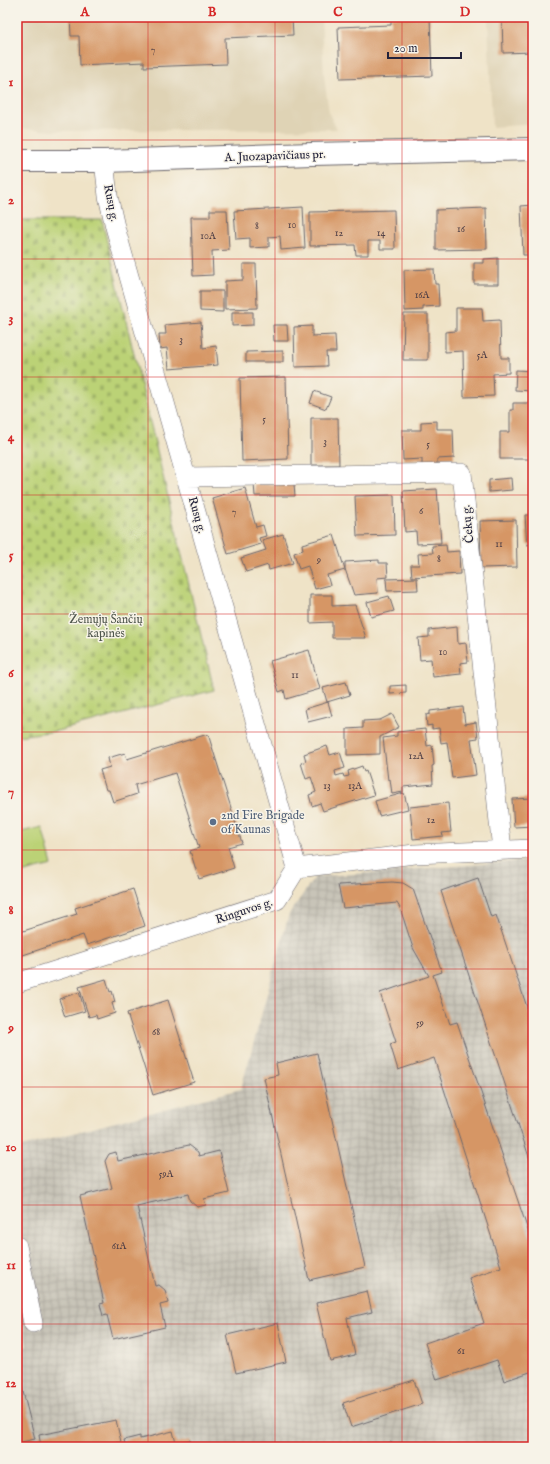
<svg xmlns="http://www.w3.org/2000/svg" width="550" height="1464" font-family="'IM FELL English',serif">
	<defs>
		<pattern id="industrial-grid" width="8" height="8" patternUnits="userSpaceOnUse"><rect width="8" height="8" fill="#c8c4b8"/><path d="M0 4h8M4 0v8" fill="none" stroke="#aca89f"/></pattern>
		<pattern id="cemetery-stones" width="16" height="16" patternUnits="userSpaceOnUse"><rect width="16" height="16" fill="#bbd276"/><path d="M2 7V4a2 2 0 0 1 4 0v3zM10 15v-3a2 2 0 0 1 4 0v3z" fill="#a0b467"/></pattern>
	</defs>
	<rect width="100%" height="100%" fill="#f7f3e8"/>
	<filter id="ink" filterUnits="userSpaceOnUse"><feTurbulence type="fractalNoise" baseFrequency=".025" numOctaves="2"/><feDisplacementMap in="SourceGraphic" scale="8" xChannelSelector="R" yChannelSelector="G"/><feConvolveMatrix kernelMatrix="1 2 1 2 8 2 1 2 1" color-interpolation-filters="sRGB"/></filter>
	<filter id="wash" filterUnits="userSpaceOnUse"><feTurbulence type="fractalNoise" baseFrequency=".012" numOctaves="4" result="noise"/><feDisplacementMap in="SourceGraphic" scale="16" xChannelSelector="R" yChannelSelector="G"/><feGaussianBlur stdDeviation="0.9" result="paint"/><feColorMatrix in="noise" values="0 0 0 0 0 0 0 0 0 0 0 0 0 0 0 0 0 1.4 0 .05"/><feComposite in="paint" operator="in"/></filter>
	<g filter="url(#wash)">
		<rect width="100%" height="100%" fill="#efe3c7"/>
		<path fill="#dfd3b5" d="M17,17H321L324,76L329,114L337,129L51,131L17,128Z
			M488,17H533V124L492,127Z"/>
		<path fill="url(#industrial-grid)" d="M533,860V1447H17V1350L27,1346L17,1300V1148L241,1089L289,914L315,877Z"/>
		<path fill="url(#cemetery-stones)" stroke="#6e7a58" d="M17,220H102L214,690L57,731L17,736Z"/>
		<path fill="#bbd276" stroke="#6e7a58" d="M42,827L52,865L17,874V833Z"/>
		<g id="blocks">
			<path fill="#d69665" d="M70,17H292L293,35L225,38L226,64L144,67V62L80,65L79,36H71Z
				M391,17H430L432,76L340,79L338,27L391,25Z
				M502,17H533V52L503,53Z
				M533,205V255H523L521,206Z
				M303,207L305,248L281,250L280,236L269,237V247L250,248V238L236,239L234,211Z
				M486,208L487,249L436,250V210Z
				M210,210H227L229,250L212,251L213,275L193,276L191,217H210Z
				M394,210L395,249H380V241H368V255H356L355,245L310,246V212Z
				M498,258V284H474V263H484V259Z
				M243,264H256L257,308L225,309V281L243,280Z
				M434,269L435,284H438L439,306L423,307V310L405,311L404,270Z
				M200,291H223V312L200,311Z
				M456,308H482L483,321L500,320L501,358H509V373L493,374L494,396L464,397L463,351L445,352V332L456,331Z
				M232,312H253V325L232,326Z
				M404,314H428V360H403Z
				M201,322L203,348L216,346L218,365L169,369L167,348L160,349L159,334H166L165,325Z
				M273,325H287L288,341H274Z
				M312,326V336L335,335L336,352H326L327,366L295,367L294,327Z
				M283,351V362H246V352Z
				M516,370L533,371V391L515,390Z
				M286,377L288,459L242,461L240,378Z
				M314,391L331,397L326,409L310,403Z
				M513,403H531V410H532L533,459H500V432H510V410H513Z
				M311,418H338L339,465H311Z
				M437,421V429H453L454,458L437,459V465H422V459L403,460L402,430H421V422Z
				M511,478L512,490L489,492V480Z
				M254,484H294L295,496H255Z
				M245,488L256,527L263,525L266,536L259,538L261,544L228,554L212,498Z
				M437,489L441,543L417,544L416,531L405,532L403,491Z
				M394,495L395,535L357,536L355,496Z
				M525,515H533V544L527,545Z
				M516,520L517,567L481,568L480,521Z
				M283,534L293,563L269,570L268,565L246,572L241,558L266,550L262,540Z
				M334,535L345,570L327,575L330,585L315,589L308,566L299,569L294,553L303,550L302,544Z
				M446,545L447,552L459,551L460,574L412,577L411,565H419L418,554L433,553L432,546Z
				M379,560V563H387L388,577L377,578L378,593L354,595L345,569V562Z
				M417,578L418,590L387,591L386,579Z
				M310,595H332V606L355,605L366,638H332V622L310,623Z
				M389,596L394,611L371,617L367,602Z
				M457,627L458,644L466,643L468,662L460,663L461,674L433,677L431,659L420,660L418,638L429,637V630Z
				M309,650L320,689L286,699L284,690L279,692L270,661Z
				M346,682L350,695L327,702L323,688Z
				M406,685V693L390,694V686Z
				M328,702L332,716L308,722L305,709Z
				M463,707L465,724L476,722L478,738L471,739L476,775L452,778L447,742L441,743L439,728L432,729V725L427,726L426,715L430,714V711Z
				M392,714L399,727L380,737V754L347,755V729L363,728V721L380,720Z
				M425,729L427,746L432,745L434,765L432,766L433,784L403,787V792L392,794L390,779L388,780L383,738L397,736V732Z
				M208,734L242,843L228,847L234,868L199,879L190,851L199,848L175,773L135,785L137,794L113,802L109,790H106L100,770L110,767L108,758L125,753L127,759Z
				M327,746L330,755L340,752L345,768L335,771L336,776L343,774L344,777L349,776L348,771L362,766L364,772L366,771L374,795L323,811L320,803L312,806L309,795L316,792L311,777L306,779L301,763L306,761L304,754Z
				M404,793L408,809L379,816L375,801Z
				M533,798V826L514,827L512,799Z
				M448,803L451,832L442,833L443,836L413,839L410,807Z
				M478,878L491,917L496,915L533,1025V1169L441,891Z
				M392,882L403,883L413,889L442,972L433,975L450,1024L457,1022L533,1245V1371L504,1381L497,1360L437,1380L425,1343L484,1323L469,1278L501,1267L434,1058L398,1070L390,1044L396,1042L380,993L429,976L413,948L400,908L397,903L343,908L338,885Z
				M133,889L145,926L87,945L83,935L17,957V933L77,914L75,908Z
				M106,979L110,992L112,991L115,1002L112,1003L115,1013L97,1019L96,1015L89,1017L79,987Z
				M79,992L85,1011L65,1017L59,999Z
				M168,1000L194,1082L153,1095L127,1013Z
				M317,1053L365,1267L309,1280L264,1078L278,1075L276,1063Z
				M189,1145L198,1152L199,1156L219,1151L229,1193L204,1199L206,1205L197,1207L190,1201L188,1194L137,1206L155,1286L159,1285L165,1290L168,1303L160,1305L165,1327L113,1339L107,1315L103,1316L100,1304L104,1303L80,1196L112,1188L105,1161L109,1154L116,1152L118,1161Z
				M367,1291L372,1312L347,1318L355,1355L330,1361L316,1303Z
				M278,1323L286,1362L236,1373L227,1335Z
				M17,1368L35,1439L17,1443Z
				M414,1380L422,1404L351,1427L343,1403Z
				M116,1420L121,1442L98,1447H41L39,1435Z
				M173,1431L176,1443L190,1440L192,1447H126L124,1440L140,1436V1439Z
				M391,1442L392,1447H377Z"/>
		</g>
	</g>
	<g filter="url(#ink)">
		<use href="#blocks" fill-opacity="0" stroke="#6a666c" stroke-width="1"/>
		<g fill="none" stroke-linecap="round" stroke-linejoin="round">
			<defs>
				<path id="street" d="M104,161L108,196L115,227L297,868
					M186,477L462,473L502,850
					M297,868L415,854L533,849
					M17,983L277,900L297,868
					M17,1246L33,1323"/>
				<path id="secondary" d="M17,161H104L312,154L533,149"/>
			</defs>
			<use href="#street" stroke="#6a666c" stroke-width="20"/>
			<use href="#secondary" stroke="#6a666c" stroke-width="24"/>
			<use href="#street" stroke="#fff" stroke-width="19"/>
			<use href="#secondary" stroke="#fff" stroke-width="22"/>
		</g>
	</g>
	<path fill="none" stroke="#d62828" stroke-width="1" stroke-opacity="0.55" d="M148,17V1447M275,17V1447M402,17V1447M17,140H533M17,259H533M17,377H533M17,495H533M17,614H533M17,732H533M17,850H533M17,969H533M17,1087H533M17,1205H533M17,1324H533"/>
	<circle fill="#5c6f8a" stroke="#f7f3e8" stroke-width="1.5" cx="213" cy="822" r="4"/>
	<g text-anchor="middle" dominant-baseline="central" stroke-width="3" stroke-linejoin="round" paint-order="stroke">
		<g font-size="10" fill="#4f3f46">
			<text x="153" y="50">7</text>
			<text x="292" y="225">10</text>
			<text x="257" y="226">8</text>
			<text x="461" y="229">16</text>
			<text x="339" y="233">12</text>
			<text x="381" y="233">14</text>
			<text x="208" y="236">10A</text>
			<text x="422" y="295">16A</text>
			<text x="181" y="340">3</text>
			<text x="482" y="355">5A</text>
			<text x="264" y="419">5</text>
			<text x="325" y="442">3</text>
			<text x="428" y="444">5</text>
			<text x="421" y="511">6</text>
			<text x="234" y="512">7</text>
			<text x="499" y="544">11</text>
			<text x="439" y="559">8</text>
			<text x="319" y="560">9</text>
			<text x="443" y="652">10</text>
			<text x="295" y="675">11</text>
			<text x="416" y="756">12A</text>
			<text x="327" y="786">13</text>
			<text x="355" y="786">13A</text>
			<text x="431" y="820">12</text>
			<text x="420" y="1023">59</text>
			<text x="156" y="1032">68</text>
			<text x="166" y="1174">59A</text>
			<text x="119" y="1246">61A</text>
			<text x="461" y="1351">61</text>
		</g>
		<g font-size="12" fill="#22223b" stroke="#f7f3e8">
			<text transform="translate(275 156) rotate(-2)">A. Juozapavičiaus pr.</text>
			<text transform="translate(111 203) rotate(79)">Rusų g.</text>
			<text transform="translate(197 515) rotate(74)">Rusų g.</text>
			<text transform="translate(468 524) rotate(-96)">Čekų g.</text>
			<text transform="translate(244 911) rotate(-18)">Ringuvos g.</text>
		</g>
		<g font-size="12" fill="#50574d" stroke="#f7f3e8">
			<text x="106" y="619">Žemųjų Šančių<tspan x="106" dy="14">kapinės</tspan></text>
		</g>
		<g font-size="12" fill="#4e5e75" stroke="#f7f3e8" text-anchor="start">
			<text x="221" y="815">2nd Fire Brigade<tspan x="221" dy="14">of Kaunas</tspan></text>
		</g>
	</g>
	<rect width="550" height="1464" fill="none" stroke="#f7f3e8" stroke-width="44"/>
	<path d="M388 52v6h73v-6" fill="none" stroke="#22223b" stroke-width="2"/>
	<text x="394" y="52" font-size="12" fill="#22223b" stroke="#f7f3e8" stroke-width="3" paint-order="stroke">20 m</text>
	<rect x="22" y="22" width="506" height="1420" fill="none" stroke="#d62828" stroke-width="1.5"/>
	<g font-size="13" text-anchor="middle" font-weight="bold" fill="#d62828">
		<text x="85" y="16">A</text>
		<text x="212" y="16">B</text>
		<text x="338" y="16">C</text>
		<text x="465" y="16">D</text>
		<text x="11" y="86">1</text>
		<text x="11" y="204">2</text>
		<text x="11" y="322">3</text>
		<text x="11" y="441">4</text>
		<text x="11" y="559">5</text>
		<text x="11" y="677">6</text>
		<text x="11" y="796">7</text>
		<text x="11" y="914">8</text>
		<text x="11" y="1032">9</text>
		<text x="11" y="1151">10</text>
		<text x="11" y="1269">11</text>
		<text x="11" y="1387">12</text>
	</g>
</svg>
